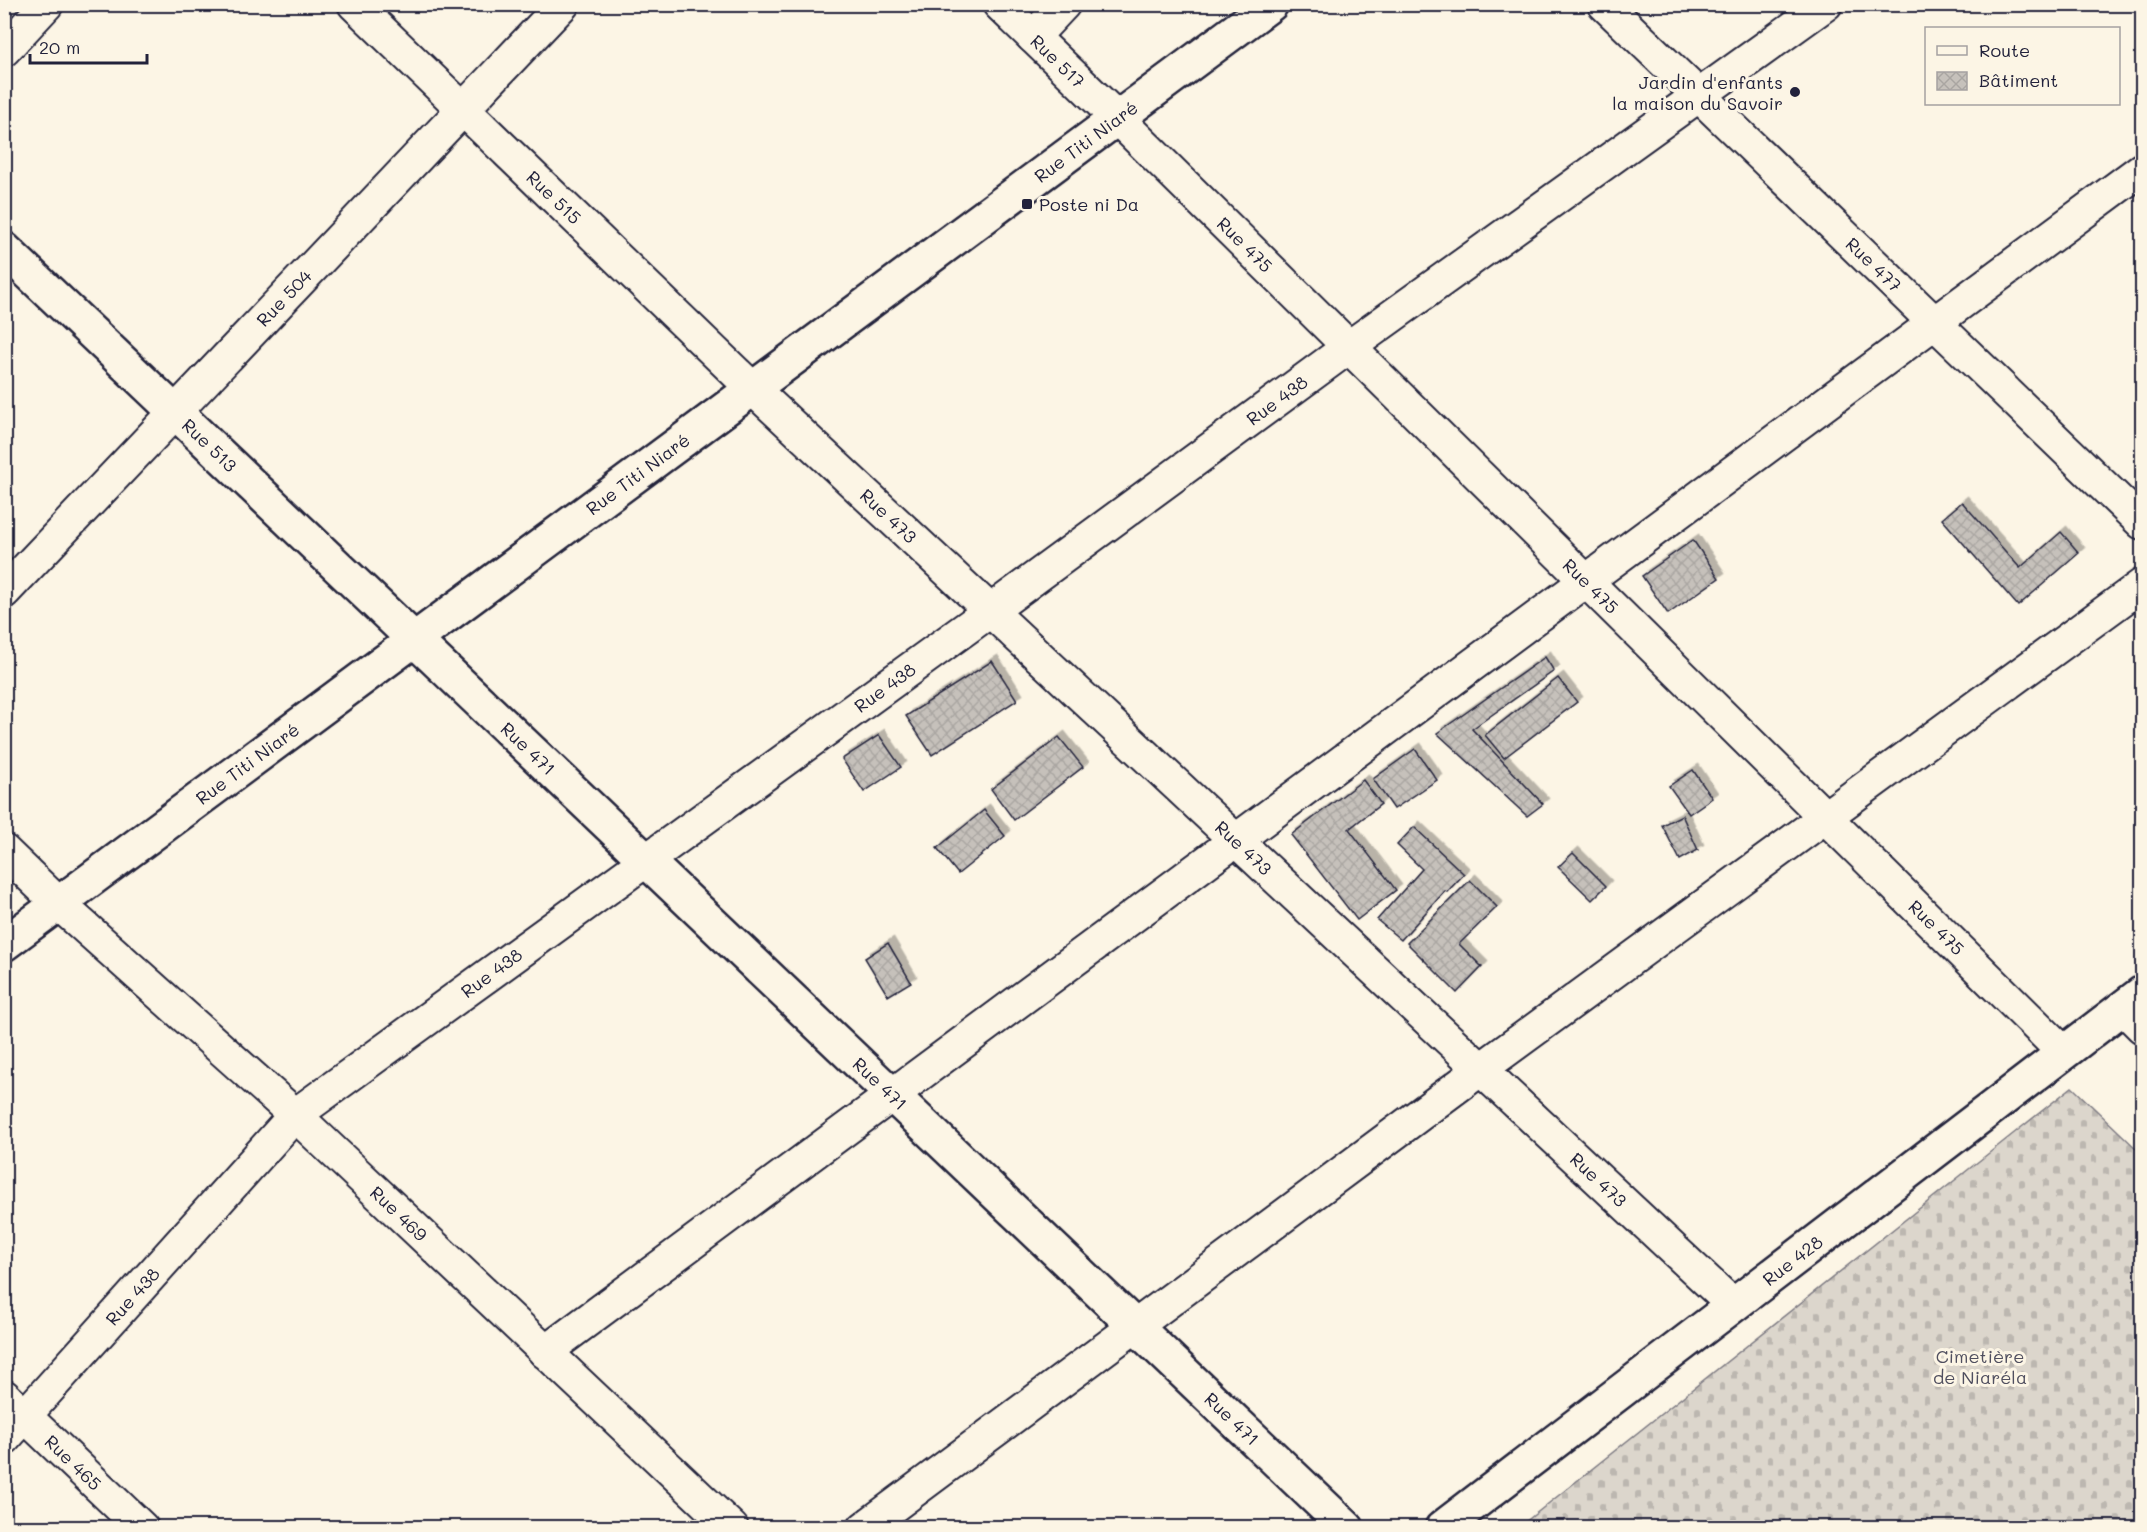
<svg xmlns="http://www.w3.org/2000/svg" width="2147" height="1532" font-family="Mali,sans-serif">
	<defs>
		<pattern id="cemetery-stones" width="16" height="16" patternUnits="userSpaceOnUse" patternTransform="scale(1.5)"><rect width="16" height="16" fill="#dcd6cc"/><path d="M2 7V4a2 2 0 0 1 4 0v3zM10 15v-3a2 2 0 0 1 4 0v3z" fill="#bcb7b0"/></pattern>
		<pattern id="building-cross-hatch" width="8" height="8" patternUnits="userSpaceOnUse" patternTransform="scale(1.5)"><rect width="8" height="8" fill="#c6c1bb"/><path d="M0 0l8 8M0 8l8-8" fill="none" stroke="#aaa6a2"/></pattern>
		<filter id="shadow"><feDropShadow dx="5.5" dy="-5.5" stdDeviation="0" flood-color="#0004"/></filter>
	</defs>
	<rect width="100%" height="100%" fill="#fcf5e5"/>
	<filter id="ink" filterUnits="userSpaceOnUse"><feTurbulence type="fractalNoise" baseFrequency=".0167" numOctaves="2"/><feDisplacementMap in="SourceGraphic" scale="12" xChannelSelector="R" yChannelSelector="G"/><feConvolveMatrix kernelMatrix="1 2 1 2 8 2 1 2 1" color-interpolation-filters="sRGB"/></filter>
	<g filter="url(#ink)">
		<path fill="url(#cemetery-stones)" stroke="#7f7c84" stroke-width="1.5" d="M2072,1087L2142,1154V1527H1519Z"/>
		<path fill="url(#building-cross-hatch)" stroke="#22223b" stroke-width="1.5" filter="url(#shadow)" d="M1962,502L2020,568L2061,532L2079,553L2018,606L1942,519Z
			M1693,540L1719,578L1668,614L1642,576Z
			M1545,657L1554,671L1472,729L1543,804L1527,816L1437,733Z
			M992,661L1017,700L932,755L906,716Z
			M1558,678L1577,702L1504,758L1485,735Z
			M879,735L901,767L864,792L842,759Z
			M1059,737L1083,767L1014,820L991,789Z
			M1415,749L1437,780L1394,809L1373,779Z
			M1693,770L1712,798L1689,814L1669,786Z
			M1363,780L1381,804L1349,829L1396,890L1357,920L1291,835Z
			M984,810L1005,836L958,874L937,848Z
			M1682,815L1698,850L1680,860L1662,825Z
			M1414,827L1464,874L1447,892L1445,891L1401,940L1377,920L1422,869L1397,845Z
			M1573,853L1606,886L1592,900L1558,867Z
			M1470,880L1497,907L1459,944L1482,967L1457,993L1407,943Z
			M888,943L911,982L888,996L865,958Z"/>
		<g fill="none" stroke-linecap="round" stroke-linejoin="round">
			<defs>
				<g id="minor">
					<path id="s1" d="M354,4L753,389L1733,1305"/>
					<path id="s2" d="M999,4L1117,118L2063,1052"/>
					<path id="s3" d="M1604,4L2142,523"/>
					<path d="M1033,37L1064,4"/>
					<path d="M4,50L47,4"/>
					<path id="s4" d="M4,592L563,4"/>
					<path id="s5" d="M4,851L59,904L295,1115L732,1528"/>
					<path d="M2123,1008L2142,1027"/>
					<path d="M545,1352L2142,169"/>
					<path id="s6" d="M4,1396L142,1528"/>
					<path id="s7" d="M4,1439L295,1115L990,611L1349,347L1826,4"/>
					<path d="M864,1528L1481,1069L2142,585"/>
				</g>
				<g id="tertiary">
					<path id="s8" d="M4,249L1347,1528"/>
					<path id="s9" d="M1442,1528L2142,993"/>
				</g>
				<g id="secondary">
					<path id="s10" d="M4,944L1271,4"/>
				</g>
			</defs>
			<use href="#minor" stroke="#22223b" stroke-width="36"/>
			<use href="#tertiary" stroke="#22223b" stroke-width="38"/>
			<use href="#secondary" stroke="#22223b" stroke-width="38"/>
			<use href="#minor" stroke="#fcf5e5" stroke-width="32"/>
			<use href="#tertiary" stroke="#fcf5e5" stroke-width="33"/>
			<use href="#secondary" stroke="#fcf5e5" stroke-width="33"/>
		</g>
	</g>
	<g fill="#22223b" stroke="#fcf5e5" stroke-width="2">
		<circle cx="1795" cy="92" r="6"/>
		<rect x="1021" y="198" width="12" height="12" rx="3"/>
	</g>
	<g text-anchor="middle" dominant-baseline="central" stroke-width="6" stroke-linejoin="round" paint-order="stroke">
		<g font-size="18" fill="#22223b" stroke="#fcf5e5">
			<text stroke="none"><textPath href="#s2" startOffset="82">Rue 517</textPath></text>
			<text stroke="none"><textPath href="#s10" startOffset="1347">Rue Titi Niaré</textPath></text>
			<text stroke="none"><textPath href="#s1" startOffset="278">Rue 515</textPath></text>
			<text stroke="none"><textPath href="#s2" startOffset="344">Rue 475</textPath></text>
			<text stroke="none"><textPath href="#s3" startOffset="375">Rue 477</textPath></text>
			<text stroke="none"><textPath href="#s4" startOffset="406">Rue 504</textPath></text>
			<text stroke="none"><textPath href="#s7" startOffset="1650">Rue 438</textPath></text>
			<text stroke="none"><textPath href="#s8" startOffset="284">Rue 513</textPath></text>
			<text stroke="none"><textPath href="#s10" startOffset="789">Rue Titi Niaré</textPath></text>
			<text stroke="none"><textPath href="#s1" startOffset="740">Rue 473</textPath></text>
			<text stroke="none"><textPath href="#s2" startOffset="830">Rue 475</textPath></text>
			<text stroke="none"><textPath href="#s7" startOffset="1164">Rue 438</textPath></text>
			<text stroke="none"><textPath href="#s8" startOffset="724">Rue 471</textPath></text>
			<text stroke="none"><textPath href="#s10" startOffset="303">Rue Titi Niaré</textPath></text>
			<text stroke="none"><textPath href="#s1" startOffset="1226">Rue 473</textPath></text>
			<text stroke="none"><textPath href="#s2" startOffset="1316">Rue 475</textPath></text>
			<text stroke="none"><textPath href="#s7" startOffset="678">Rue 438</textPath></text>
			<text stroke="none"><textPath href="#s8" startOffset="1210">Rue 471</textPath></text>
			<text stroke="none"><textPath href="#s1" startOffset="1712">Rue 473</textPath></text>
			<text stroke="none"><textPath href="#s5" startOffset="536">Rue 469</textPath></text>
			<text stroke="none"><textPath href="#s9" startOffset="441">Rue 428</textPath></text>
			<text stroke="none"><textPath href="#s7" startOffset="192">Rue 438</textPath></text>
			<text stroke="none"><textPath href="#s8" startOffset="1696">Rue 471</textPath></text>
			<text stroke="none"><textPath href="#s6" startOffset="96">Rue 465</textPath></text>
		</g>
		<g font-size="18" fill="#22223b" stroke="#fcf5e5" text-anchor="end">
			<text x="1783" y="82">Jardin d'enfants<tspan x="1783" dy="21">la maison du Savoir</tspan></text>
			<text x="1039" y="204" text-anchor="start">Poste ni Da</text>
		</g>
		<g font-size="18" fill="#504f5f" stroke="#fcf5e5">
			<text x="1980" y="1356">Cimetière<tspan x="1980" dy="21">de Niaréla</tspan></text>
		</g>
	</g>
	<rect width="2147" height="1532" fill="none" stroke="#fcf5e5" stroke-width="24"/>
	<rect x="12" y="12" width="2123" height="1508" fill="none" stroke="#22223b" stroke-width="2" filter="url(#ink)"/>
	<rect x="1925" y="27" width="195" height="78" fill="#fcf5e5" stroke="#a5a1a1" stroke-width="1.5"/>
	<rect x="1937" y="46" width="30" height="9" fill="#fcf5e5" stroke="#a5a1a1" stroke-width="1.5"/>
	<text x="1979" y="57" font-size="18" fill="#22223b">Route</text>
	<rect x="1937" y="72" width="30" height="18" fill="url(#building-cross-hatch)" stroke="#a5a1a1" stroke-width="1.5"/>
	<text x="1979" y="87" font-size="18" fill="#22223b">Bâtiment</text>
	<path d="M30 54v9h117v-9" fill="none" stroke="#22223b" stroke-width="3"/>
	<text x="39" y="54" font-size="18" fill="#22223b" stroke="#fcf5e5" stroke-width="4.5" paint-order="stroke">20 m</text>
</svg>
